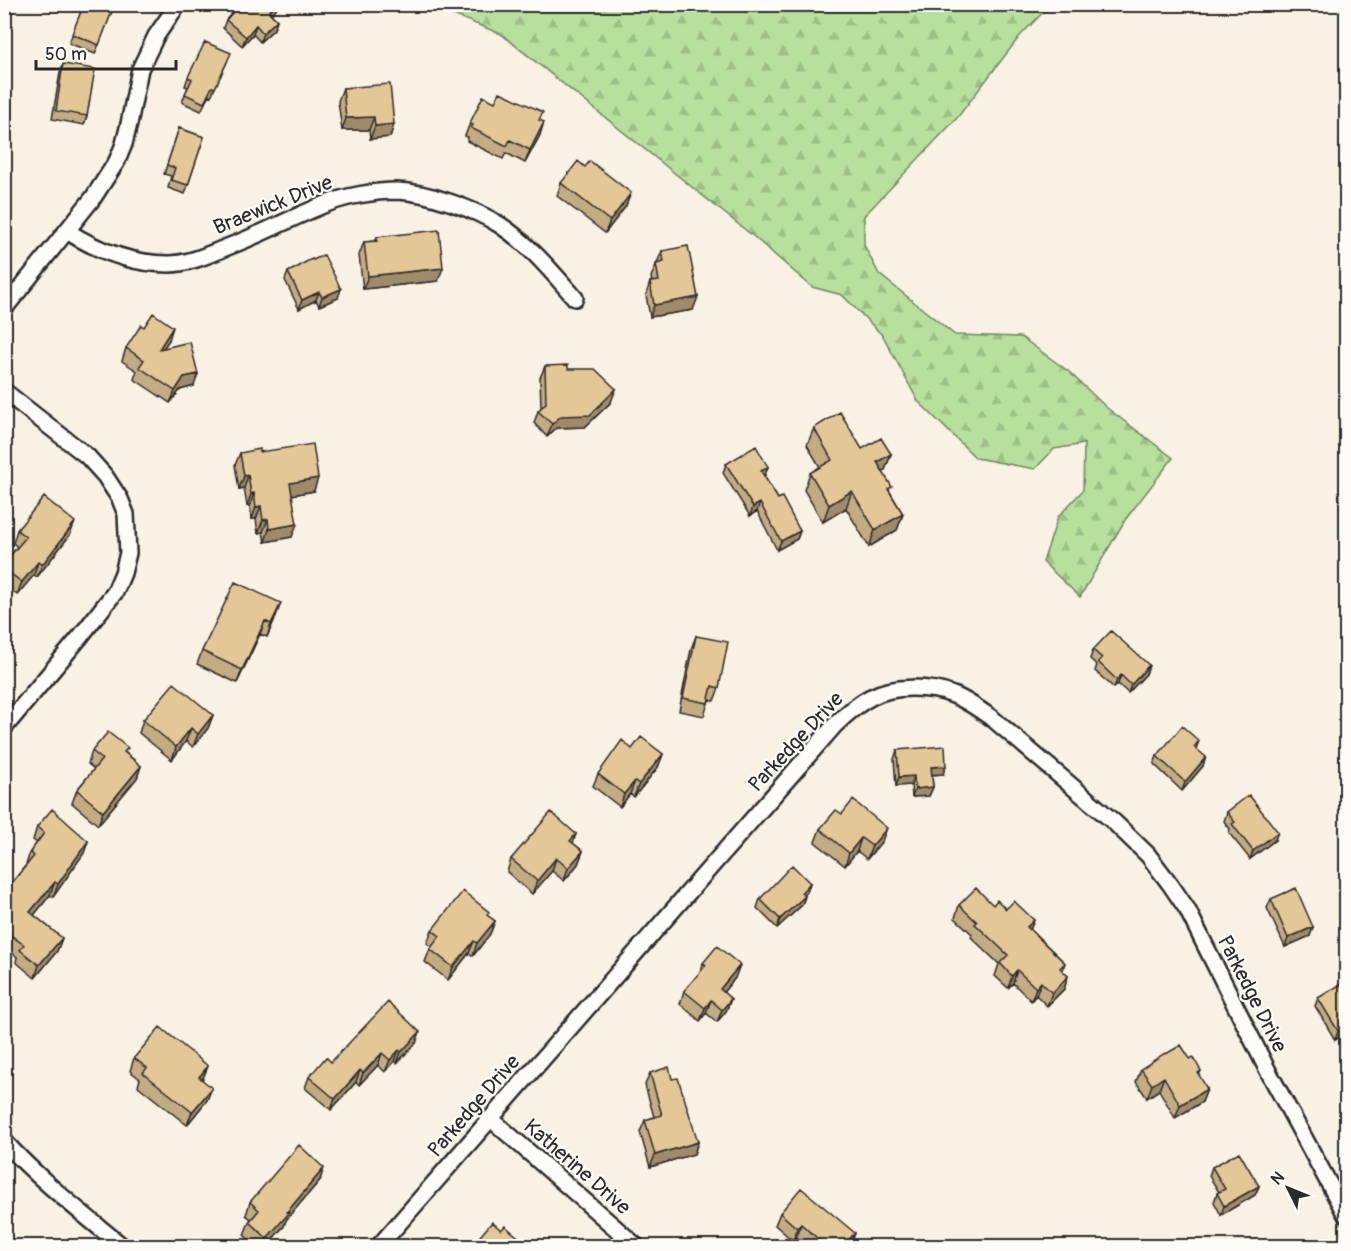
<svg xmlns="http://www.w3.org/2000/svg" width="1351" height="1251" font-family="Pangolin,sans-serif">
	<defs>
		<pattern id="forest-firs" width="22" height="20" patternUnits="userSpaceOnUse" patternTransform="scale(1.5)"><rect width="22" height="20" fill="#b7e09c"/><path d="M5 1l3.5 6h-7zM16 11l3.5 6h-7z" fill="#9ec087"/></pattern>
	</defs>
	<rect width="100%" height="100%" fill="#f8f1e4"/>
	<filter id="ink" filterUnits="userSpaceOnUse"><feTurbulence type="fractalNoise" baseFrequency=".0167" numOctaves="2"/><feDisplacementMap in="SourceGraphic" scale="12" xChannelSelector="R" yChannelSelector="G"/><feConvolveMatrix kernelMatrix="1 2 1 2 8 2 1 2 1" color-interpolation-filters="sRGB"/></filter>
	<g filter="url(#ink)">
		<path fill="url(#forest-firs)" stroke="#718664" stroke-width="1.5" d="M429,5H1050L1020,36L957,118L864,216V245L879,274L955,335L1021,337L1068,371L1107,408L1173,458L1125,520L1080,597L1043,562L1058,517L1083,490L1084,444L1054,449L1035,469L976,458L918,401L883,336L842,295L812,287L753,236L501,34Z"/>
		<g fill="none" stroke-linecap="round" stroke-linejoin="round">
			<defs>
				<path id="minor" d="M67,231C98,251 132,264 169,264C191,264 214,252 235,244C266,232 295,216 326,204C346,196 375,191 397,191C427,192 475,209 500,225C529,244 552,272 575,298
					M4,309L93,198L117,161L124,144L129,124L140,69L156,36L178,4
					M4,391L87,456L105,476L120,499L126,514L128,553L123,573L115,592L80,637L4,728
					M491,1119L636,1246
					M4,1141C39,1180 82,1213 122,1246
					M379,1246L834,726C845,715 857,704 871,697C893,685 930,686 953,695C967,700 980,710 993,719L1114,822L1148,855L1170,884L1187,909L1267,1069L1346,1215"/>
			</defs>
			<use href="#minor" stroke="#2b2b2b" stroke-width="20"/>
			<use href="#minor" stroke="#fdfcf7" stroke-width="15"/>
		</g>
		<path fill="#c3ab82" stroke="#2b2b2b" stroke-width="1.5" d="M84,4L114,6L95,54L69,43Z
			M240,4H280L271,14L277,20L274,29L260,42L253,34L242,46L223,28L226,20Z
			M227,62L211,96L209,95L201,111L182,102L188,87L185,86L188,77Z
			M63,64L87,116L84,125L52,119L60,73Z
			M343,88L394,124L390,137L370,139L369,130H342L338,101Z
			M495,102L540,120V135L525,163L506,153L503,159L467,141L468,137L465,136L470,123Z
			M179,128L204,137L185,194L168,188L171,176L164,174Z
			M585,167L626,206L605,233L557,196L561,183Z
			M377,237L438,281L363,289L359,255L364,242L375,241Z
			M662,251L693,310L650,317L646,295L650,282H652L651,277Z
			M300,265L338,298L319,306L316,300L299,309L285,280L288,272L299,267Z
			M169,340L163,348L194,386L180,390L170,403L134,379L137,371L122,361L126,348Z
			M545,366L568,369L611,402L585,427L556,428L547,437L534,423L538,411L541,408L540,378Z
			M814,428L862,449L891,454L885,470L883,471L890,492L903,514L897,530L869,547L846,508L823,522L804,490L810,473L820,467L807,445Z
			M260,452L314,491L292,495V537L265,542L263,532L258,533L256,519H252L250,506H247L244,488L239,489L235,465L240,453Z
			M726,464L765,475L764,476L778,499L800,531L797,539L777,550L757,511L750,516L723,473Z
			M17,530L70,535L37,577L34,575L17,595L4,585V563L17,547L13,543Z
			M276,616L267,637L260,634L237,683L197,664L202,651L216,624Z
			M696,636L719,688L714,701L709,700L704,716L679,711L691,649Z
			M1093,650L1149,665L1146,674L1128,693L1118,684L1114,688L1095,671L1097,665L1090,659Z
			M213,715L208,728L193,747L186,741L172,760L139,733L143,720Z
			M1199,741L1196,749L1203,766L1182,791L1154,764L1157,756Z
			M632,749L663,754L658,767L634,797L630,794L620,807L593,786L598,774Z
			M897,750L943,774L932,775L933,787L929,796L912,797L911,785L896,786L894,759Z
			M92,751L126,753L141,766L137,778L98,825L72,803L77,790L94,769L88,764Z
			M1227,812L1275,840L1250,859L1229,833L1230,829L1224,821Z
			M842,814L882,841L867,859L857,851L845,866L815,842L820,829Z
			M37,827L88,841L84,853L53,897L50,895L34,915L62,938L57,951L35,978L16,962L17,957L4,946V893L6,890L26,865L30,852L37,843L33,840Z
			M576,834L573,843L583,851L578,864L564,881L552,871L532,894L507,872L511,859Z
			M810,883L807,892L804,895L805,896L802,905L777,928L757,908L760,899Z
			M1271,899L1313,927L1310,936L1285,947L1267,908Z
			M959,905H993L1006,909L1034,920L1030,929L1065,963L1062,971L1068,976L1064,989L1047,1006L1036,995L1031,1001L1013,983L1008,988L995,976L999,964L971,937L972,934L955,918Z
			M488,916L495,921L490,934L473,956L469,953L448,980L425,962L430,949L432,947L427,943L432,930Z
			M703,963L735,978L723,992L731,999L726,1011L717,1022L706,1013L700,1021L680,1004L684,991L700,973Z
			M1347,993V1033L1335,1040L1315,1006L1318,998Z
			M416,1043L397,1063L395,1061L385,1072L378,1065L359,1085L356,1082L331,1110L305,1088L309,1077L331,1062Z
			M1166,1054L1190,1059L1201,1071L1199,1076L1207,1089L1202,1102L1175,1118L1159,1090L1147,1098L1136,1082L1141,1069Z
			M134,1058L208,1066L202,1080L207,1100L187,1125L138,1086L140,1079L130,1071Z
			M650,1073L672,1079L698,1142L694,1154L650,1167L640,1132L645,1120L654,1117L645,1085Z
			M1212,1167L1259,1186L1255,1195L1221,1215L1214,1202L1217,1193L1219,1192L1209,1176Z
			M320,1180L286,1220L284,1226L266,1246H257L244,1235L249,1222L251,1219L246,1215L250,1202Z
			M780,1213L855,1233L850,1246H808L796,1237L793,1241L775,1225Z
			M501,1230L529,1246H474L476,1241Z"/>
		<path fill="#9f8b6a" stroke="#2b2b2b" stroke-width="1.5" d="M275,4H280L266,20L269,12Z
			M277,20L274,29L260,42L263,33Z
			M256,25L253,34L242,46L246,37Z
			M374,117L369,130H342L346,118Z
			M544,122L540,135L525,163L530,150Z
			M394,124L390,137L370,139L375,126Z
			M631,193L626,206L605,233L610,221Z
			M443,268L438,281L363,289L368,276Z
			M341,289L338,298L319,306L322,297Z
			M319,292L316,300L299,309L302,300Z
			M698,297L693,310L650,317L654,305Z
			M173,327L169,340L154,362L159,349Z
			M198,374L194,386L180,390L170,403L175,391L184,377Z
			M616,389L611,402L585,427L556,428L547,437L552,424L561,416Z
			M891,454L885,470L871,479L877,462Z
			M768,467L765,475L758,480L761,471Z
			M248,475L244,488L239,489L244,476Z
			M318,478L314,491L285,496L290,483Z
			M852,491L846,508L823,522L829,505Z
			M254,493L250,506H247L251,494Z
			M760,503L757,511L750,516L753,507Z
			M261,506L256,519H252L256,507Z
			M903,514L897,530L869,547L875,530Z
			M268,519L263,532L258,533L263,520Z
			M75,522L70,535L37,577L42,565Z
			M297,524L292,537L265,542L269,529Z
			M800,531L797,539L777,550L781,541Z
			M38,562L34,575L17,595L22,582Z
			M281,603L276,616L267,637L271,624Z
			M265,621L260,634L237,683L242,670Z
			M1149,665L1146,674L1128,693L1131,685Z
			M1121,675L1118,684L1114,688L1117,680Z
			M213,715L208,728L193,747L198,734Z
			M191,728L186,741L172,760L176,747Z
			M663,754L658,767L634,797L639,784Z
			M1206,757L1203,766L1182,791L1185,782Z
			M141,766L137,778L98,825L103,812Z
			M946,766L943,774L928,775L931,767Z
			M914,776L911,785L896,786L899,777Z
			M635,781L630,794L620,807L624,794Z
			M933,787L929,796L912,797L915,789Z
			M887,828L882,841L867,859L872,846Z
			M1278,832L1275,840L1250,859L1253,851Z
			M861,838L857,851L845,866L849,853Z
			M88,841L84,853L53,897L58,884Z
			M583,851L578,864L564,881L568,868Z
			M556,858L552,871L532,894L537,881Z
			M55,882L50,895L26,925L30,912Z
			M810,883L807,892L798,901L801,893Z
			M805,896L802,905L777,928L780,919Z
			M1034,920L1029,933L1027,927Z
			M495,921L490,934L473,956L477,943Z
			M1313,927L1310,936L1285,947L1288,938Z
			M62,938L57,951L35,978L39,965Z
			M474,941L469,953L448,980L453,967Z
			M740,965L735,978L715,1002L720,989Z
			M1017,970L1013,983L1008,988L1012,976Z
			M1068,976L1064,989L1047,1006L1052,993Z
			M1041,982L1036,995L1031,1001L1036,988Z
			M731,999L726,1011L717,1022L722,1010Z
			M711,1000L706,1013L700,1021L705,1008Z
			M1347,1026V1033L1335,1040L1338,1031Z
			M420,1032L416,1043L397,1063L401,1052Z
			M399,1050L395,1061L385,1072L390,1060Z
			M382,1053L378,1065L359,1085L363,1073Z
			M208,1066L203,1078L194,1090L199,1077Z
			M360,1070L356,1082L331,1110L335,1099Z
			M1164,1077L1159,1090L1147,1098L1152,1085Z
			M212,1088L207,1100L187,1125L192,1112Z
			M1207,1089L1202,1102L1175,1118L1180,1105Z
			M698,1142L694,1154L650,1167L655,1155Z
			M324,1168L320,1180L286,1220L284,1226L266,1246H264L267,1238L287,1212Z
			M1259,1186L1255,1195L1221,1215L1224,1206Z
			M801,1224L796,1237L793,1241L797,1228Z
			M855,1233L850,1246H843Z"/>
		<path fill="#e3c797" stroke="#2b2b2b" stroke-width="1.5" d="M84,4H111L114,6L99,45L72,34Z
			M240,4H275L269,12L277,20L263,33L256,25L246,37L226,20Z
			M205,42L231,53L215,88L212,87L204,103L185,94L192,79L188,77Z
			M63,64L95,69L87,116L56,111Z
			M390,84L394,124L375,126L374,117L346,118L343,88Z
			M500,92L543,112L539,120L544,122L530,150L510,140L507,146L471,128L473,125L470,123L483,96L495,102Z
			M179,128L204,137L188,185L171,180L175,168L167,165Z
			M578,161L585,167L590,161L631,193L610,221L561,183Z
			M439,230L443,268L368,276L364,242L377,241V237Z
			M688,246L698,297L654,305L650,282L659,281L656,264L664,262L662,251Z
			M324,255L341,289L322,297L319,292L302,300L288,272L300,266V265L312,259L313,260Z
			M153,313L173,327L159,349L190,342L198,374L184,377L175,391L139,367L144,360L126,348L141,325L144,327Z
			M568,365V369H595L616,389L590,415L561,416L552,424L538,411L546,403L545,366Z
			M840,412L862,449L881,438L891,454L877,462L892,487L888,489L903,514L875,530L852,491L829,505L810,473L832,460L814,428Z
			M313,444L318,478L290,483L297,524L269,529L268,519L263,520L261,506L256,507L254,493L251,494L248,475L244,476L240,453L260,449V452Z
			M756,446L768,467L761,471L778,499L782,497L800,531L781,541L760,503L753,507L726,464Z
			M44,497L75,522L42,565L38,562L22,582L4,569V563L26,537L17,530Z
			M235,582L281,603L271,624L265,621L242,670L202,651Z
			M1111,631L1149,665L1131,685L1121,675L1117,680L1098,662L1102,658L1093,650Z
			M696,636L728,642L719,688L712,686L708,703L683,698Z
			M174,683L213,715L198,734L191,728L176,747L143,720Z
			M1182,726L1199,741L1194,747L1206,757L1185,782L1157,756Z
			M108,732L128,748L124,752L141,766L103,812L77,790L102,759L92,751Z
			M641,737L663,754L639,784L635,781L624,794L598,774L622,740L632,749Z
			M945,746L946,766L931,767L933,787L915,789L914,776L899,777L897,750Z
			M1249,795L1278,832L1253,851L1232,824L1235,822L1227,812Z
			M853,800L887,828L872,846L861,838L849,853L820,829L836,810L842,814Z
			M52,809L88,841L58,884L55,882L30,912L62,938L39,965L20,950L24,945L4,930V899L10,893L6,890L34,856L30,852L44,833L37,827Z
			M551,812L576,834L570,841L583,851L568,868L556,858L537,881L511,859Z
			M792,865L810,883L801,893L805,896L780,919L760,899Z
			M976,888L993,905L997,900L1006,909L1014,901L1034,920L1027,927L1065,963L1060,968L1068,976L1052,993L1041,982L1036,988L1017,970L1012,976L1000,963L1008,955L975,924L977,922L959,905Z
			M1296,888L1313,927L1288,938L1271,899Z
			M463,891L489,912L487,915L495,921L477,943L474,941L453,967L430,949L440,936L432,930Z
			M717,946L740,965L720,989L731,999L722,1010L711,1000L705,1008L684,991L706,965L703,963Z
			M1341,984L1347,993V1026L1338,1031L1318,998Z
			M388,1002L420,1032L401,1052L399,1050L390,1060L382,1053L363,1073L360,1070L335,1099L309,1077L326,1057L331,1062Z
			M160,1027L208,1066L199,1077L212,1088L192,1112L143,1073L147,1068L134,1058Z
			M1181,1045L1190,1059L1193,1057L1201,1071L1198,1073L1207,1089L1180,1105L1164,1077L1152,1085L1141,1069L1165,1053L1166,1054Z
			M669,1067L672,1079L678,1078L698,1142L655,1155L645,1120L662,1115L650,1073Z
			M299,1145L324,1168L287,1212L289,1213L267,1238L249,1222L259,1210L250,1202Z
			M1239,1152L1259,1186L1224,1206L1217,1193L1225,1189L1212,1167Z
			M801,1188L855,1233L843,1246H822L824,1244L801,1224L797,1228L780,1213Z
			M492,1222L501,1230L505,1226L529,1246H482L476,1241Z
			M1288,1243L1293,1246H1285Z"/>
	</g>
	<g text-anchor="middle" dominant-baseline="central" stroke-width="4.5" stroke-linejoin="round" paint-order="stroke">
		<g font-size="21" fill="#2b2b2b" stroke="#fdfcf7">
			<text transform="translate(273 205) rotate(-22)">Braewick Drive</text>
			<text transform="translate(796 742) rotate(-47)">Parkedge Drive</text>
			<text transform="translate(1252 994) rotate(63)">Parkedge Drive</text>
			<text transform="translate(474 1106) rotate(-49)">Parkedge Drive</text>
			<text transform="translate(577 1167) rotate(41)">Katherine Drive</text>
		</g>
	</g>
	<rect width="1351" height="1251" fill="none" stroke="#fdfcf7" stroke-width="24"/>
	<rect x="12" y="12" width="1327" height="1227" fill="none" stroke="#2b2b2b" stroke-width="2" filter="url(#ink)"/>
	<g transform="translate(1288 1188) rotate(313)" stroke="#fdfcf7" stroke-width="4.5" paint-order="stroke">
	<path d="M0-4.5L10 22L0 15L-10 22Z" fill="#2b2b2b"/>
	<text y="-9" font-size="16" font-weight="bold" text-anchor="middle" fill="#2b2b2b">N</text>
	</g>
	<path d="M36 60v9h140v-9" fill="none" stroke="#2b2b2b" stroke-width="3"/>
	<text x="45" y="60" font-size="18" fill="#2b2b2b" stroke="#fdfcf7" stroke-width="4.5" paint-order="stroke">50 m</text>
</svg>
